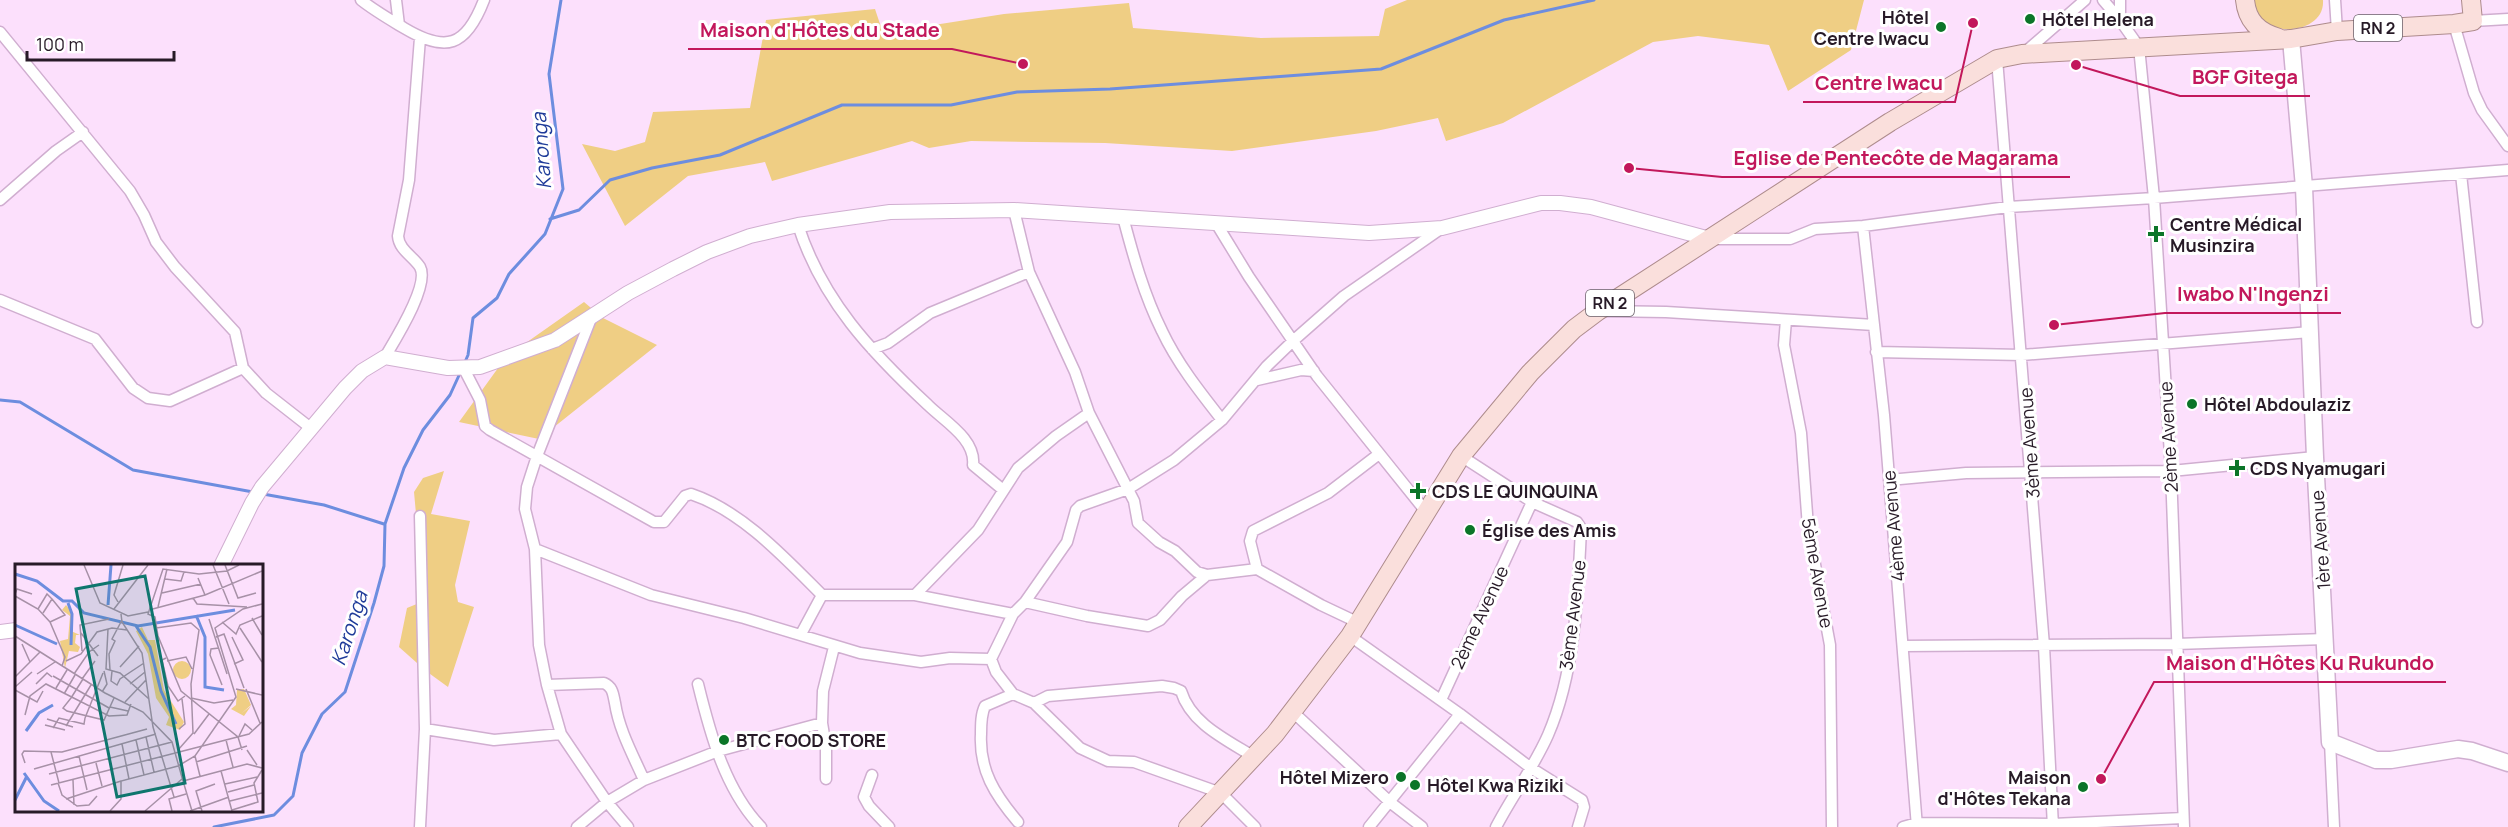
<svg xmlns="http://www.w3.org/2000/svg" width="2508" height="827" font-family="Manrope,sans-serif">
	<rect width="100%" height="100%" fill="#fce0fc"/>
	<path fill="#efce84" d="M1407,0H1864L1851,50L1788,91L1769,45L1698,36L1653,42L1503,123L1446,141L1438,118L1376,131L1232,151L1105,143L971,141L929,148L912,141L772,181L765,162L688,176L625,226L582,144L615,151L645,142L653,112L750,108L766,20L875,9L883,33L1004,14L1129,3L1133,28L1261,38L1379,36L1385,9Z
		M2254,0H2323C2325,31 2278,36 2262,21C2256,16 2255,8 2254,0Z
		M584,302L603,318L657,345L539,439L459,422L506,357Z
		M444,471L431,514L470,521L455,585L458,602L474,607L448,687L426,671L399,647L407,608L424,601L414,492L423,478Z"/>
	<g fill="none" stroke-linecap="round" stroke-linejoin="round">
		<path stroke="#6d8ddf" stroke-width="3" d="M550,219L579,210L610,180L652,168L720,155L842,105H951L1017,92L1110,89L1381,69L1504,20L1594,0
			M465,362L468,355L473,318L497,298L509,274L545,234L563,189L549,74L561,0
			M0,400L20,402L133,470L253,492
			M263,494L324,505L384,524
			M214,827L274,815L293,796L302,753L322,714L345,692L374,603L384,566L385,524L404,468L423,430L450,395L461,371"/>
		<defs>
			<path id="minor" d="M361,0C375,11 389,19 404,28C446,53 466,47 484,0
				M396,0L399,25
				M2103,0L2120,20
				M2120,0V20L2139,47L2154,198L2171,471L2184,827
				M2335,0L2337,31
				M2473,21L2508,19
				M2454,24L2474,93L2482,110L2508,146
				M0,32L130,191L144,215L156,242L175,267L235,332L243,368L266,393L312,429
				M2024,53L2085,0
				M1997,59L2044,646L2053,827
				M2461,174L2477,322
				M0,200L56,151L83,132
				M1014,210L1029,272L1075,372L1089,413L1134,501L1138,523L1159,542L1175,551L1197,572L1207,575L1182,596L1160,620L1148,626L1087,616L1025,602
				M1123,217C1133,255 1144,295 1162,331C1177,363 1200,392 1222,420
				M1216,223L1249,277L1317,376L1427,513
				M798,225C822,300 871,352 928,405C944,421 976,439 973,465L1002,489
				M1863,226L1884,415L1917,827
				M1712,239H1790L1815,229L1863,226L2008,207L2154,198L2508,170
				M0,300L95,339L133,388L148,398L170,401L243,368
				M1602,311L1666,312L1874,325
				M592,316L537,456L527,487L525,509L535,549L539,645L547,685L561,734L607,802L628,827
				M1786,320L1784,345L1801,433L1808,527L1830,645L1832,827
				M872,349L888,343L930,313L1029,272
				M1876,352L2022,355L2310,332
				M385,357C395,340 430,285 420,267C413,256 399,250 398,236L409,180L420,38
				M464,369L480,400L485,426L490,430L654,522H664L685,496L691,494C742,511 785,558 822,595H915L1013,614
				M1257,380L1301,370L1314,371
				M1461,456L1532,502L1577,522L1581,528C1578,596 1575,673 1548,735C1534,767 1512,796 1496,827
				M1889,480L1966,473L2171,471L2315,457
				M535,549L651,595L744,618L860,653L921,662L950,658L991,659L1013,614L1025,602L1067,542L1076,510L1080,506L1128,489L1174,460L1222,420L1267,366L1294,340L1344,296L1442,228
				M1257,569L1250,541L1253,531L1328,493L1379,454
				M1207,575L1257,569L1321,605L1359,623
				M915,595L978,530L1018,468L1056,436L1089,413
				M801,634L822,595
				M1350,636L1460,714L1531,768L1582,800L1584,807L1578,827
				M1903,646L2176,644L2326,639
				M991,659L996,672L1013,694L1034,703L1048,696L1162,686L1174,688L1181,691C1191,724 1227,740 1254,757
				M698,684C710,733 725,790 761,827
				M547,685L604,683C613,687 613,694 615,703C619,730 633,755 644,780
				M1013,694L985,706C981,714 981,724 981,734C979,770 995,795 1018,822
				M1441,700L1532,502
				M1034,703L1080,748L1108,761L1134,762L1221,793L1255,827
				M1293,712L1391,803L1422,827
				M425,729L494,740L561,734
				M2330,742L2334,827
				M872,775L864,797L869,806L889,827
				M826,779V747L822,723L823,691L834,647
				M420,827L425,729L420,516
				M577,827L607,802L644,780L718,751L822,723
				M1369,827L1460,714
				M1903,827L1917,823L2053,824L2183,818"/>
			<path id="tertiary" d="M221,566L252,503L262,487L345,388L362,371L385,357L448,368L480,367L555,340L628,293L673,269L707,252L750,236L798,225L890,212L1014,210L1369,233L1442,228L1541,203H1560L1591,207L1710,239
				M0,632L16,630"/>
			<path id="secondary" d="M2291,39L2304,187L2315,457L2330,742L2376,760H2391L2458,749L2472,751L2508,763"/>
			<path id="primary" d="M2245,0C2247,21 2258,32 2279,38
				M1188,827L1275,734L1350,636L1461,456L1530,373L1574,329L1598,311L1890,122L1997,59L2022,54L2291,39L2337,31L2454,24L2473,21L2471,0"/>
		</defs>
		<use href="#minor" stroke="#d0aed0" stroke-width="13"/>
		<use href="#tertiary" stroke="#d0aed0" stroke-width="16"/>
		<use href="#secondary" stroke="#d0aed0" stroke-width="19"/>
		<use href="#primary" stroke="#ae8c8d" stroke-width="20"/>
		<use href="#minor" stroke="#fff" stroke-width="10"/>
		<use href="#tertiary" stroke="#fff" stroke-width="14"/>
		<use href="#secondary" stroke="#fff" stroke-width="16"/>
		<use href="#primary" stroke="#fadfdc" stroke-width="18"/>
	</g>
	<g fill="#0b7528" stroke="#fff" stroke-width="2">
		<circle cx="2030" cy="19" r="6"/>
		<circle cx="1941" cy="27" r="6"/>
		<path d="M2153 225h6v6h6v6h-6v6h-6v-6h-6v-6h6z"/>
		<circle cx="2192" cy="404" r="6"/>
		<path d="M2234 459h6v6h6v6h-6v6h-6v-6h-6v-6h6z"/>
		<path d="M1415 482h6v6h6v6h-6v6h-6v-6h-6v-6h6z"/>
		<circle cx="1470" cy="530" r="6"/>
		<circle cx="724" cy="740" r="6"/>
		<circle cx="1401" cy="777" r="6"/>
		<circle cx="1415" cy="785" r="6"/>
		<circle cx="2083" cy="787" r="6"/>
	</g>
	<g text-anchor="middle" dominant-baseline="central" stroke-width="6" stroke-linejoin="round" paint-order="stroke">
		<g fill="#fff" stroke="#685f68" stroke-width="1.5">
			<rect x="2354" y="15" width="48" height="26" rx="4.5"/>
			<rect x="1586" y="290" width="48" height="26" rx="4.5"/>
		</g>
		<g font-size="16" font-weight="bold" fill="#271a27">
			<text x="2378" y="28">RN 2</text>
			<text x="1610" y="303">RN 2</text>
		</g>
		<g font-size="18" font-weight="bold" fill="#271a27" stroke="#fff" text-anchor="start">
			<text x="1929" y="17" text-anchor="end">Hôtel<tspan x="1929" dy="21">Centre Iwacu</tspan></text>
			<text x="2042" y="19">Hôtel Helena</text>
			<text x="2170" y="224">Centre Médical<tspan x="2170" dy="21">Musinzira</tspan></text>
			<text x="2204" y="404">Hôtel Abdoulaziz</text>
			<text x="2250" y="468">CDS Nyamugari</text>
			<text x="1432" y="491">CDS LE QUINQUINA</text>
			<text x="1482" y="530">Église des Amis</text>
			<text x="736" y="740">BTC FOOD STORE</text>
			<text x="1389" y="777" text-anchor="end">Hôtel Mizero</text>
			<text x="2071" y="777" text-anchor="end">Maison<tspan x="2071" dy="21">d'Hôtes Tekana</tspan></text>
			<text x="1427" y="785">Hôtel Kwa Riziki</text>
		</g>
		<g font-size="18" fill="#271a27" stroke="#fff">
			<text transform="translate(2168 437) rotate(-93)">2ème Avenue</text>
			<text transform="translate(2029 443) rotate(-94)">3ème Avenue</text>
			<text transform="translate(1893 526) rotate(-95)">4ème Avenue</text>
			<text transform="translate(2320 540) rotate(-94)">1ère Avenue</text>
			<text transform="translate(1818 573) rotate(80)">5ème Avenue</text>
			<text transform="translate(1572 615) rotate(-83)">3ème Avenue</text>
			<text transform="translate(1479 617) rotate(-65)">2ème Avenue</text>
		</g>
		<g font-size="20" font-style="italic" fill="#1f3b99" stroke="#fff">
			<text transform="translate(541 151) rotate(-94)">Karonga</text>
			<text transform="translate(349 628) rotate(-72)">Karonga</text>
		</g>
	</g>
	<g transform="translate(15 564)">
		<rect width="248" height="248" fill="#fce0fc"/>
		<path d="M51,41L57,48L56,67L65,71H61L60,79L65,83L63,88L54,87L50,104L45,77L53,75L55,52L47,46ZM127,63L133,76H140L149,126L169,158L165,166L151,161L154,153L141,134L133,90L121,67ZM158 106a9 9 0 1 1 18 0a9 9 0 1 1-18 0ZM229,125L236,141L227,149L236,142L229,152L216,145L221,141L222,126Z" fill="#efce84"/>
		<path fill="none" stroke="#6d8ddf" stroke-width="3" d="M0,10L22,17L48,37H57L69,49L123,62L220,46M53,39L57,50L56,81M93,41L96,1M181,51L190,73V123L209,126M0,61L42,80M121,62L135,83L146,127L161,160M11,167L24,149L38,141M9,209L29,237L44,247M0,236L12,212"/>
		<path fill="none" stroke="#a791a7" stroke-width="1.5" d="M69,1L85,39L113,52L133,48M198,1L214,40M210,1L223,34L241,29M224,1L212,7L184,10L148,5L133,50L140,53L143,72L166,127L223,173L227,186M183,14L190,31M150,15L166,17L169,8M147,29L186,20M0,30L2,25L17,30M0,32L23,45L35,58L50,93L47,102M178,34L182,40L232,43M103,38L99,31L108,1M143,43L152,5M23,45L32,30L37,35L28,49M99,45L133,1M134,46L190,31L247,7M106,50L107,58L127,89L138,163L159,233M237,54L247,71M194,55L212,110M35,58L50,51L37,35M207,58L221,70L225,61L247,52M141,64L176,59L184,66L176,120L178,169L163,186M225,64L247,98M93,65L91,105L105,109L134,135M66,69L83,92M0,72L90,129L128,148L157,178L168,217L232,200L247,204M201,73L209,70L229,124M217,73L228,96L219,100M7,80L15,98M204,84L196,85L195,91L207,121M67,87L65,61L94,55M151,94L147,96L153,122L163,137L170,132M51,97L66,90L82,68L97,64L112,66M152,97L171,93L177,105M105,103L124,82M95,106L94,90L100,77L97,75L107,56M97,107L96,117L102,121L105,115L129,99M22,110L40,98M59,110L74,88L84,81M38,112L94,144M0,113L25,88M67,115L80,97M21,120L32,109L37,113M115,120L130,108M0,123L17,108M41,124L52,106M221,125L247,131M231,125L245,159M0,126L22,138L28,127M87,128L92,120L89,107M49,130L60,111M56,134L48,144L52,147L89,156L99,134M56,134L68,115M176,134L199,139L218,136M110,138L131,116M95,143L113,147M10,151L15,132L31,120L94,152L112,151L116,140M70,154L88,109M32,155L58,163M30,161L50,166M51,162L76,121M38,164L44,154L69,160L70,154M164,165L170,160L167,135M179,170L194,150M224,172L230,160L237,166M131,173L139,208M121,176L129,211M211,176L218,203M107,180L114,215M92,183L97,206M232,186L242,201M36,188L44,219M64,192L72,226M180,192L185,212M181,198L232,182M10,199L7,190L9,187L47,188L132,165M81,199L87,222M163,202L180,192L221,133L200,64L228,45L247,40M19,205L141,170M206,207L217,247M34,210L157,178M58,216L59,241M168,217L177,247M43,219L47,231L62,242L74,241L82,232M210,220L242,213M36,221L234,170L247,158M213,228L239,221M51,235L106,217M215,237L247,229M217,246L243,238L239,219L247,206M95,247L106,235V217L163,202M130,247L167,215M157,247L154,235L171,230M175,247L214,233M187,247L181,227L200,220"/>
		<path fill="#0f766e" fill-opacity="0.15" stroke="#0f766e" stroke-width="3" d="M130,12L170,219L102,233L61,25Z"/>
		<rect width="248" height="248" fill="none" stroke="#271a27" stroke-width="3"/>
	</g>
	<path fill="none" stroke="#c2185b" stroke-width="2" d="M1023 64L952 49H688M2076 65L2180 96H2310M1973 23L1955 102H1803M1629 168L1722 177H2070M2054 325L2165 313H2341M2101 779L2154 682H2446"/>
	<g fill="#c2185b" stroke="#fff" stroke-width="2">
		<circle cx="1023" cy="64" r="6"/>
		<circle cx="2076" cy="65" r="6"/>
		<circle cx="1973" cy="23" r="6"/>
		<circle cx="1629" cy="168" r="6"/>
		<circle cx="2054" cy="325" r="6"/>
		<circle cx="2101" cy="779" r="6"/>
	</g>
	<g font-size="20" text-anchor="middle" font-weight="bold" fill="#c2185b" stroke="#fff" stroke-width="6" stroke-linejoin="round" paint-order="stroke">
		<text x="820" y="37">Maison d'Hôtes du Stade</text>
		<text x="2245" y="84">BGF Gitega</text>
		<text x="1879" y="90">Centre Iwacu</text>
		<text x="1896" y="165">Eglise de Pentecôte de Magarama</text>
		<text x="2253" y="301">Iwabo N'Ingenzi</text>
		<text x="2300" y="670">Maison d'Hôtes Ku Rukundo</text>
	</g>
	<path d="M27 51v9h147v-9" fill="none" stroke="#271a27" stroke-width="3"/>
	<text x="36" y="51" font-size="18" fill="#271a27" stroke="#ffffff" stroke-width="4.5" paint-order="stroke">100 m</text>
</svg>
